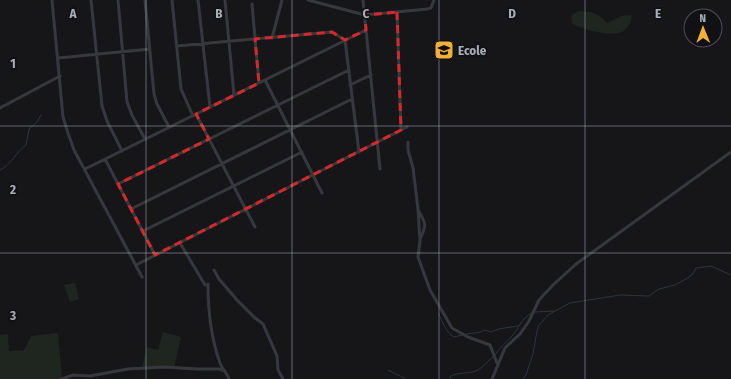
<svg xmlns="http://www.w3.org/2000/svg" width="731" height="379" font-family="'Fira Sans Condensed',sans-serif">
	<rect width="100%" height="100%" fill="#161618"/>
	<path fill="#1e261f" d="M579,11C592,12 599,13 607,23C615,20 622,13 632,16C631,23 626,32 619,33C609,36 580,29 572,23L571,17L573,14Z
		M75,283L79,299L70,302L64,285Z
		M163,332L181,337L174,368H142L147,347L158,350Z
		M58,333L62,379H0V335L8,334L9,351L24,350L31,336Z"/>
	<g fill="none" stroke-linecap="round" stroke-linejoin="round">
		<path stroke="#2c353c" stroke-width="1" d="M0,170C12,164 16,152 26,145L29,129L37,122L41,115
			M535,312L555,311
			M439,314C442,322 446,332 454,337L462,335
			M466,334L481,332L484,330L491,332L498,329L518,326
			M495,355C500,347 507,342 513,335C520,327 520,319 532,313
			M388,370L406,379
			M450,379L451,376C458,372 468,374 476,371C483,368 487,361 493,357
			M523,379L526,375L533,354L537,331L539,325L548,315L570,303L620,295L649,296L659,289L675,285L686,279L693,274L696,268L711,266L731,275"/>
		<path stroke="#37383d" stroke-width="3" d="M52,0L63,117L68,133L74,150L142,277
			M91,0L102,106L107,121L122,151
			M118,0L127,102L132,115L145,139
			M145,0L154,94L157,104L169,127
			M172,0L181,89L193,116
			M198,0L210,107
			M225,0L234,95
			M308,0L365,15L427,9L431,8L434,0
			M363,0L380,169
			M252,4L259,83
			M397,12L401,130
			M272,38L282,0
			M177,46L332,32L345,40L359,152
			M58,58L150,49
			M265,80L322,193
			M350,85L371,75
			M0,108L60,76
			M196,114L255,227
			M408,142V150L413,168L418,209L420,241L418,257L430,290L452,328L468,337L490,345L497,363
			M105,159L155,255
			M85,169L366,30
			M118,184L349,70
			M131,209L352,99
			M418,210C426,223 427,225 420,239
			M143,231L302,152
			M180,243L205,285
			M136,265L407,127
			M214,270L219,279L237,300L255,318L263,324L277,356L278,370L283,379
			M208,284C208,311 211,338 220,363C222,369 227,373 229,379
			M62,379L73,375L90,376L128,369L164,367L197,369H219L225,371
			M492,379L505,348L520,334L529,321L539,300L553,285L576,264L731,152"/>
	</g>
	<path fill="none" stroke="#d62828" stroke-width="3" stroke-dasharray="8 5" stroke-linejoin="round" d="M397,12L401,130L155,255L118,184L209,139L196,114L259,83L255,39L332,32L345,40L366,30L365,15Z"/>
	<path fill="none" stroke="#a8adb8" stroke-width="1" stroke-opacity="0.55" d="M146,0V379M292,0V379M439,0V379M585,0V379M0,126H731M0,253H731"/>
	<defs>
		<symbol id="school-square" viewBox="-11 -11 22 22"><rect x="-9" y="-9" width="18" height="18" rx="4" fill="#f2b134" stroke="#111113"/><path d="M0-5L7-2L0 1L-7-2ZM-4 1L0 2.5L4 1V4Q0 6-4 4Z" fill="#111"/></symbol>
	</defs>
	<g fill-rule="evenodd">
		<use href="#school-square" x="433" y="39" width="22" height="22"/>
	</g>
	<g text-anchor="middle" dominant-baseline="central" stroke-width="3.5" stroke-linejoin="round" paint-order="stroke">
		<g font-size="13" font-weight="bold" fill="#a8adb8" stroke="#111113" text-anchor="start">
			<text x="458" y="50">Ecole</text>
		</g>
	</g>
	<g font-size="13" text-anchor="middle" font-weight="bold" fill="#a8adb8" stroke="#111113" stroke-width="3.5" stroke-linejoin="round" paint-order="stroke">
		<text x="73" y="18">A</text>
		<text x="219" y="18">B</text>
		<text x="366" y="18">C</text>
		<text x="512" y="18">D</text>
		<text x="658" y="18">E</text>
		<text x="13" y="68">1</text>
		<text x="13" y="194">2</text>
		<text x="13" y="320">3</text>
	</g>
	<g transform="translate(703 28) rotate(359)"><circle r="19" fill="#111113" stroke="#4d4f55"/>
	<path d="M0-3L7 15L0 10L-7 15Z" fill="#f2b134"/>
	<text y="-6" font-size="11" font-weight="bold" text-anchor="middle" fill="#a8adb8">N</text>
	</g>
</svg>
